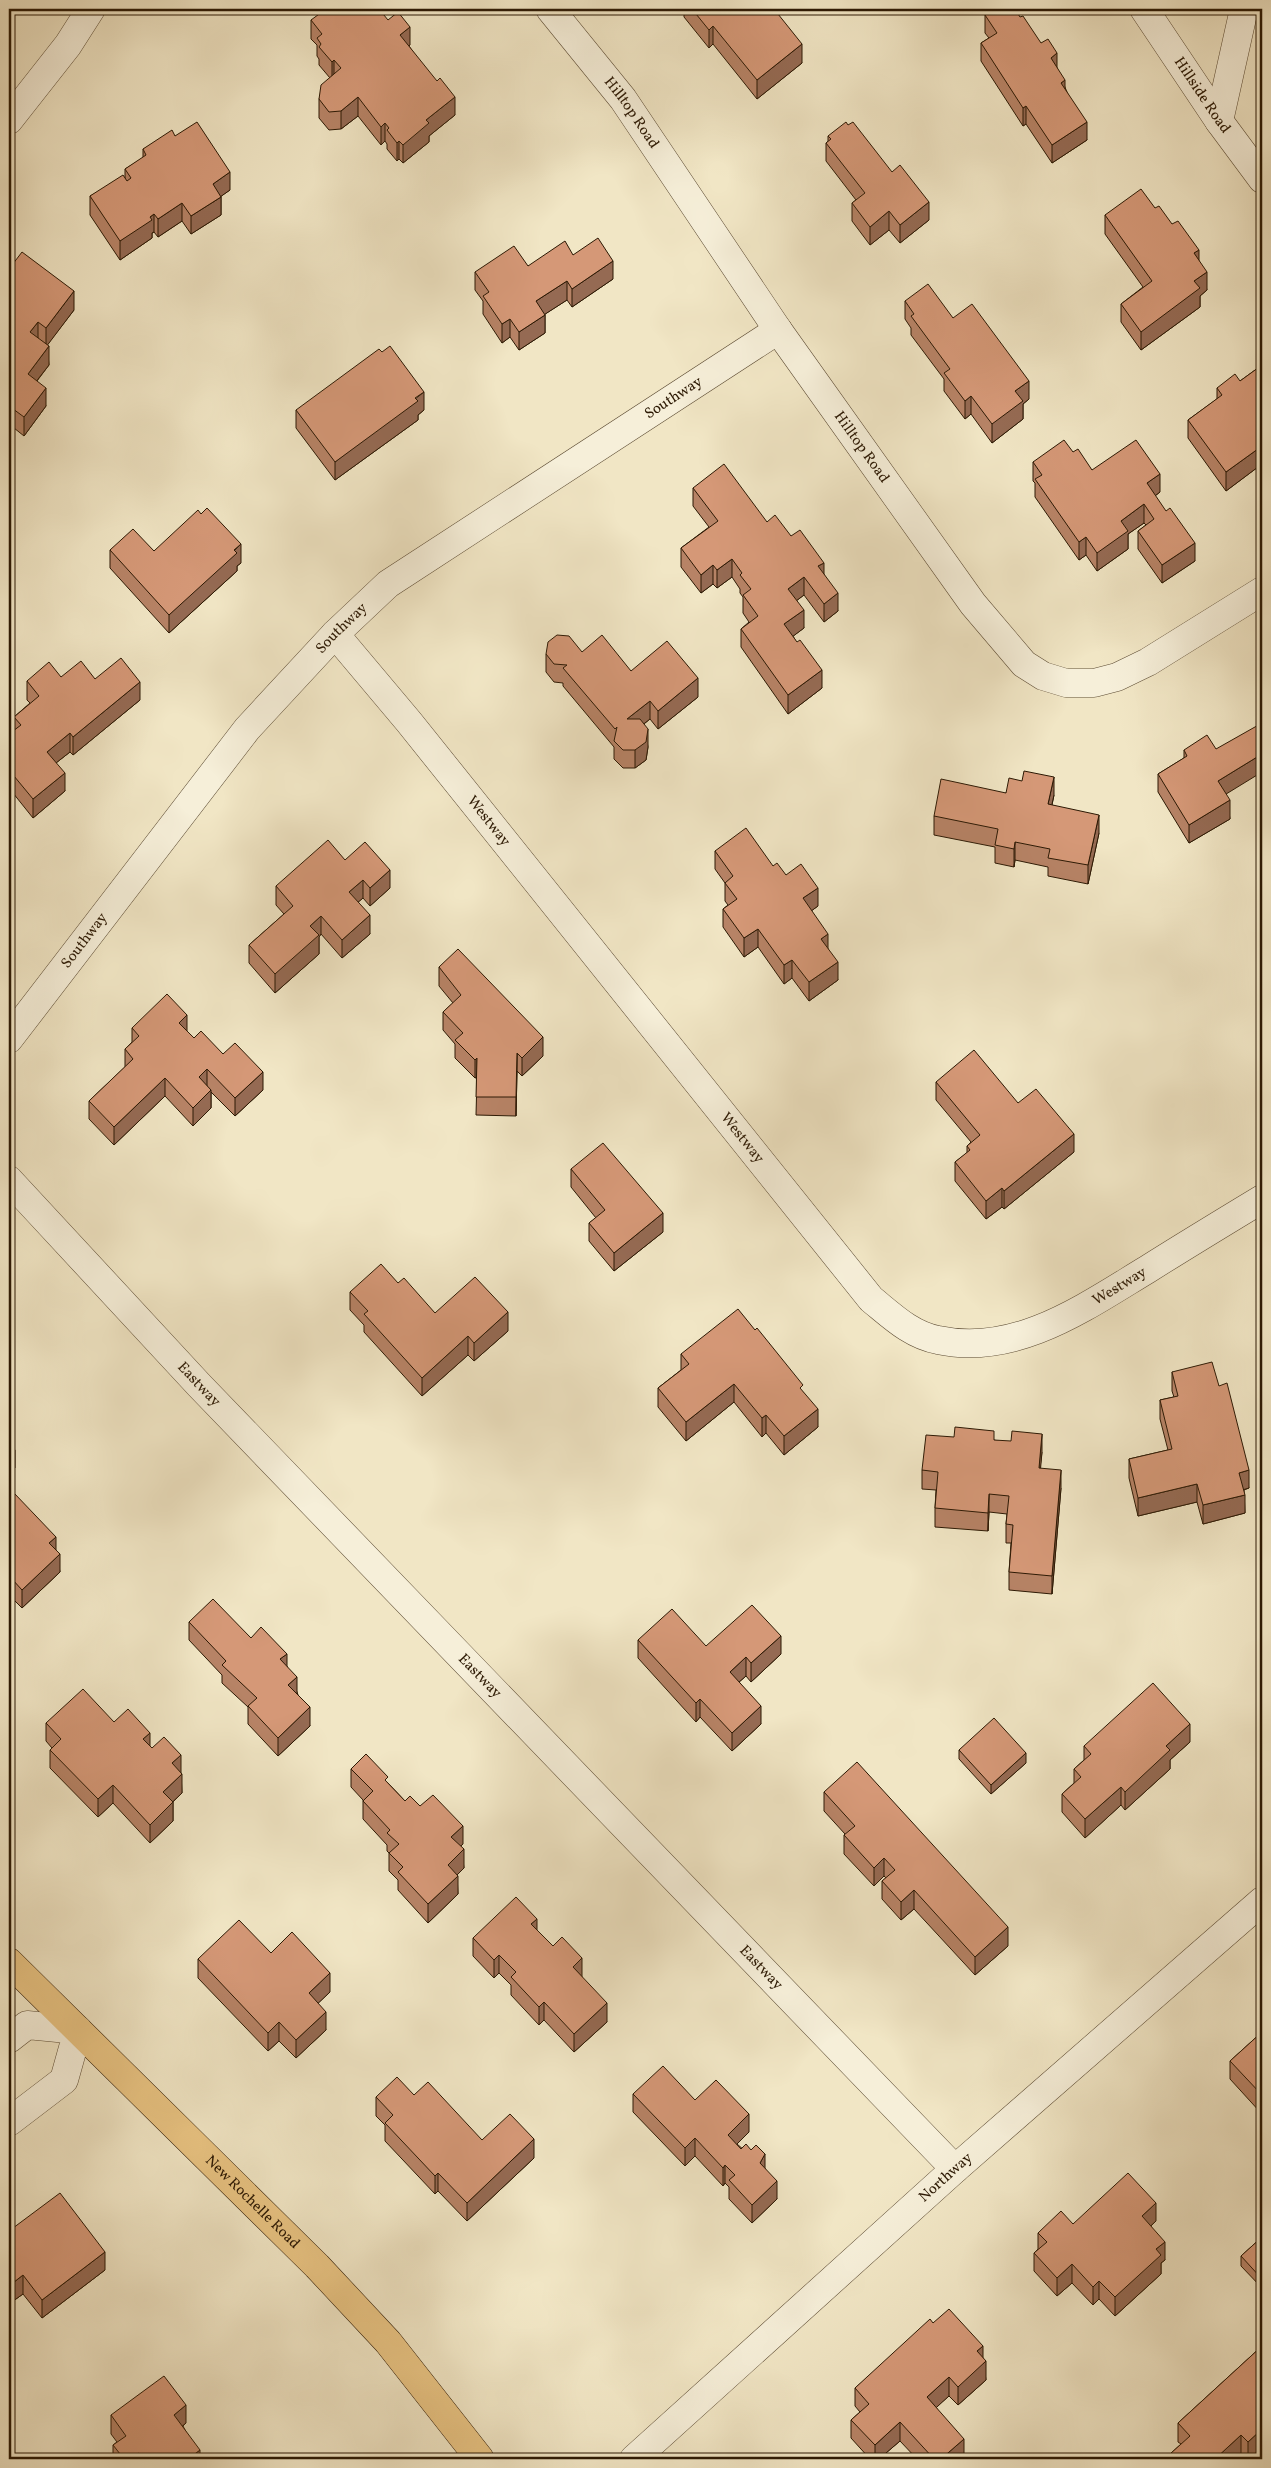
<svg xmlns="http://www.w3.org/2000/svg" width="1271" height="2468" font-family="Vollkorn,serif">
	<rect width="100%" height="100%" fill="#f1e6c5"/>
	<filter id="stains"><feTurbulence type="fractalNoise" baseFrequency=".004" numOctaves="4"/><feColorMatrix values="0 0 0 0 .2 0 0 0 0 .09 0 0 0 0 .02 0 0 0 .5 -.17"/></filter>
	<radialGradient id="worn" r=".72"><stop offset=".6" stop-color="#630" stop-opacity="0"/><stop offset="1" stop-color="#630" stop-opacity=".3"/></radialGradient>
	<g fill="none" stroke-linecap="round" stroke-linejoin="round">
		<defs>
			<g id="minor">
				<path id="s1" d="M550,9L623,99L778,330L973,604L1024,664L1043,676L1066,683H1094L1117,677L1148,662L1262,591"/>
				<path id="s2" d="M1144,9L1219,121L1262,179"/>
				<path d="M9,120L68,45L91,9"/>
				<path d="M1219,121L1244,9"/>
				<path id="s3" d="M335,634L409,722L871,1299C892,1316 911,1335 938,1340C1016,1357 1085,1307 1148,1269C1186,1245 1224,1222 1262,1199"/>
				<path id="s4" d="M9,1039L247,729L335,634L388,584L778,330"/>
				<path id="s5" d="M9,1180L199,1385L955,2169"/>
				<path d="M9,2039L27,2025L78,2030L64,2080L9,2122"/>
				<path id="s6" d="M634,2459L955,2169L1262,1901"/>
			</g>
			<g id="major">
				<path id="s7" d="M9,1962L317,2266L388,2342L480,2459"/>
			</g>
		</defs>
		<use href="#minor" stroke="#5d4c34" stroke-width="29"/>
		<use href="#major" stroke="#2c1904" stroke-width="29"/>
		<use href="#minor" stroke="#f6efd9" stroke-width="28"/>
		<use href="#major" stroke="#e8c382" stroke-width="28"/>
	</g>
	<path fill="#b78366" stroke="#2c1904" d="M684,9H774L802,63L757,99L713,44L709,48L684,17Z
		M985,15L1020,17L1057,68L1087,140L1052,163L1026,124L1023,126L981,61V43L989,38L985,33Z
		M311,20H388L410,45L409,46L455,115L429,136V142L403,163L399,159L397,161L387,149V144L385,141L381,145L358,116L341,129L329,130L319,118V99L330,78L319,65V59L317,56V45L311,39Z
		M175,136L230,190L221,196V215L191,234L182,221L158,237L154,232L152,233V238L120,260L90,215V196L125,179V169L143,158V149Z
		M828,136L929,220L900,243L889,230L870,245L852,221V203L856,200L826,161V143L828,141Z
		M1155,208L1199,261L1207,290L1200,296V307L1141,350L1121,322V304L1143,287L1105,234V215Z
		M573,255L613,279L572,307L567,300L545,314V333L519,350L510,337L502,343L483,314V301L475,290V272L528,266Z
		M9,269L74,310L47,345L49,365L37,381L46,406L24,436L9,424Z
		M905,301L953,318L1029,399L1023,404V419L992,443L971,414L965,419L944,391V379L911,335V328L905,319Z
		M1262,365V464L1226,491L1188,438V420L1217,399V388L1240,381Z
		M296,410H424L418,415V420L335,480L296,428Z
		M1073,452L1092,470L1160,492L1155,496L1195,561L1162,583L1138,549V531L1146,525L1144,523L1128,534V549L1097,571L1086,555L1079,560L1035,497V483L1033,481V462Z
		M693,488L767,522L791,536L824,574L838,611L824,622L804,595L796,601L804,628L793,636L822,688L788,714L741,647V629L749,622L743,613V597L740,593V589L732,577L717,588L713,584L701,593L681,567V548L709,527L693,506Z
		M110,550L154,551L241,563L237,566V571L169,633L110,568Z
		M582,652L698,697L658,729L650,719L644,724L648,747L646,760L635,768H623L614,759V747L563,686V683L554,682L546,672V654Z
		M61,677L95,679L140,700L73,755L70,752L56,763L65,791L33,818L9,788V734L14,730V717L30,703L27,700V681Z
		M1184,750L1226,794L1230,819L1189,843L1158,792V774L1184,758Z
		M1006,793L1054,795L1052,805L1099,833L1088,884L1048,876V867L1015,860L1014,867L995,863V847L934,835V816Z
		M715,851L773,866L786,875L818,906L811,911L828,949L838,980L809,1001L792,978L784,984L758,947L744,957L723,927V909L728,905L725,901V883L715,869Z
		M345,860L390,888L370,906L363,898L358,902L370,934L342,958L321,934L319,937V954L275,993L249,963V945L284,914L276,905V886Z
		M439,967L543,1056L522,1076L517,1071L516,1116L476,1115L477,1077L475,1078L455,1058V1044L443,1030V1012L453,1003L439,986Z
		M132,1028L187,1031L194,1038L223,1054L263,1090L235,1116L211,1092V1108L193,1126L165,1096L114,1145L89,1119V1101L125,1067V1049L132,1042Z
		M936,1082L1018,1103L1074,1152L1004,1209L1002,1207L986,1219L955,1181V1162L967,1153V1146L971,1142L936,1100Z
		M571,1169L663,1232L614,1271L589,1241V1223L596,1218L571,1187Z
		M398,1283L435,1313L508,1331L474,1361L468,1355L422,1396L364,1332V1325L350,1310V1292Z
		M681,1354L803,1392L818,1427L784,1455L766,1433L762,1437L734,1402L686,1441L658,1407V1388L681,1370Z
		M1172,1372L1219,1386L1249,1488L1244,1490L1245,1513L1203,1524L1197,1502L1138,1516L1129,1478V1459L1168,1450L1160,1419V1400L1174,1397L1172,1391Z
		M994,1440L1042,1452L1040,1468L1061,1488L1052,1594L1009,1590V1572L1011,1543H1006V1524L1007,1514L989,1512L988,1531L935,1527V1508L936,1490L922,1489V1470Z
		M9,1499L56,1550L60,1572L22,1608L12,1598Z
		M189,1622L251,1638L287,1666L310,1726L278,1756L248,1724V1707L222,1683V1675L189,1640Z
		M638,1640L781,1654L751,1682L746,1676L739,1682L761,1724L732,1751L700,1717L696,1722L638,1658Z
		M114,1722L150,1747L181,1773L182,1793L173,1802V1821L150,1843L113,1803L98,1817L50,1768V1750L52,1748L46,1741V1723Z
		M1190,1742L1170,1760V1769L1125,1810L1121,1805L1085,1838L1062,1812V1794L1074,1783V1769L1084,1760V1746Z
		M959,1750L1026,1763L991,1794L959,1759Z
		M351,1769L388,1783L405,1801L420,1806L463,1844L461,1846L464,1868L457,1875L458,1894L428,1923L398,1890V1880L389,1871V1853L387,1851V1845L363,1819V1800L351,1787Z
		M824,1792L1008,1946L975,1975L914,1909L901,1920L882,1899V1881L886,1878L884,1876L874,1886L844,1854V1835L845,1834L824,1811Z
		M537,1930L582,1977L607,2022L574,2052L544,2020L539,2025L511,1995V1985L499,1973L494,1978L473,1956V1938Z
		M271,1953L330,1992L318,2003L326,2030L296,2058L279,2041L268,2051L198,1978V1959Z
		M1262,2032L1261,2113L1230,2079V2061Z
		M633,2094L695,2100L749,2132L737,2144L765,2168L777,2199L752,2223L729,2199V2187L725,2183L723,2186L695,2156L685,2166L633,2112Z
		M414,2095L482,2140L534,2158L467,2221L438,2191L435,2194L385,2141V2125L376,2116V2097Z
		M1156,2221L1151,2226L1165,2260L1161,2263V2274L1115,2316L1099,2299L1093,2305L1072,2283L1057,2296L1034,2271V2253L1038,2249V2233L1073,2224Z
		M9,2231L105,2270L42,2318L23,2294L9,2304Z
		M1262,2237V2288L1241,2266V2256Z
		M933,2323L983,2358L986,2380L958,2405L949,2396L936,2407L964,2457L962,2459H917L900,2441L879,2459H870L851,2438V2420L860,2412L855,2406V2388Z
		M1262,2346L1249,2459H1246L1241,2453L1234,2459H1170V2454L1181,2444L1178,2442V2423Z
		M111,2415L186,2423L183,2426L200,2459H113V2445L117,2442L111,2434Z"/>
	<path fill="#956a53" stroke="#2c1904" d="M713,26V44L709,48V30Z
		M410,27V45L400,53V35Z
		M802,44V63L757,99V80Z
		M1057,53V72L1051,58Z
		M334,60V78L332,80V62Z
		M1065,80V98L1061,83Z
		M358,97V116L341,129V111Z
		M455,97V115L429,136V142L403,163V145L426,120Z
		M1026,106V124L1023,126V108Z
		M1087,122V140L1052,163V145Z
		M385,123V141L381,145V127Z
		M399,141V159L397,161V143Z
		M230,172V190L213,202V184Z
		M221,197V215L191,234V216Z
		M929,202V220L900,243V225Z
		M182,203V221L158,237V219Z
		M889,211V230L870,245V227Z
		M154,214V232L152,233V238L120,260V241Z
		M1199,250V268L1194,253Z
		M613,261V279L572,307V289Z
		M1207,272V290L1200,296V307L1141,350V332L1194,281Z
		M567,281V300L536,320V301Z
		M74,291V310L46,347V328Z
		M545,315V333L519,350V332Z
		M510,319V337L502,343V324Z
		M38,322V340L30,332Z
		M49,346V365L28,392V374Z
		M1029,381V399L1023,404V419L992,443V424L1015,391Z
		M46,388V406L24,436V417Z
		M424,392V410L418,415V420L335,480V462Z
		M971,396V414L965,419V401Z
		M1262,446V464L1226,491V472Z
		M1160,474V492L1147,502V483Z
		M1144,504V523L1128,534V549L1097,571V553L1121,521Z
		M1086,537V555L1079,560V542Z
		M1195,543V561L1162,583V565Z
		M241,544V563L237,566V571L169,633V615Z
		M732,559V577L717,588V570Z
		M824,563V581L818,566Z
		M713,565V584L701,593V575Z
		M804,577V595L788,607V589Z
		M838,593V611L824,622V604Z
		M804,610V628L784,643V624Z
		M822,670V688L788,714V695Z
		M698,678V697L658,729V711Z
		M140,682V700L73,755V737Z
		M650,701V719L627,737V719Z
		M648,729V747L646,760L635,768V750Z
		M70,733V752L47,770V752Z
		M1262,754V772L1218,799V781Z
		M65,773V791L33,818V799Z
		M1054,777V795L1048,822V804Z
		M1230,800V819L1189,843V825Z
		M1099,815V833L1088,884V865Z
		M1015,842V860L1014,867V849Z
		M390,870V888L370,906V888Z
		M363,880V898L349,910V892Z
		M818,888V906L803,917V898Z
		M370,915V934L342,958V940Z
		M321,916V934L319,937V954L275,993V974L310,926Z
		M758,929V947L744,957V938Z
		M828,934V952L821,939Z
		M792,960V978L784,984V965Z
		M838,962V980L809,1001V982Z
		M187,1015V1033L179,1023Z
		M543,1037V1056L522,1076V1058Z
		M517,1053V1071L516,1116V1097Z
		M477,1058V1077L475,1078V1060Z
		M207,1069V1088L199,1077Z
		M263,1072V1090L235,1116V1098Z
		M165,1078V1096L114,1145V1127Z
		M211,1090V1108L193,1126V1108Z
		M1074,1134V1152L1004,1209V1191Z
		M1002,1188V1207L986,1219V1201Z
		M663,1213V1232L614,1271V1253Z
		M508,1312V1331L474,1361V1343Z
		M468,1336V1355L422,1396V1378Z
		M734,1384V1402L686,1441V1422Z
		M818,1409V1427L784,1455V1436Z
		M766,1415V1433L762,1437V1418Z
		M1042,1434V1452L1039,1486V1468Z
		M15,1450V1468L9,1474V1456Z
		M1061,1470V1488L1052,1594V1576Z
		M1249,1470V1488L1239,1491V1473Z
		M1197,1484V1502L1138,1516V1498Z
		M989,1494V1512L988,1531V1513Z
		M1245,1495V1513L1203,1524V1505Z
		M56,1537V1555L49,1543Z
		M60,1554V1572L22,1608V1590Z
		M12,1579V1598L9,1601V1583Z
		M781,1636V1654L751,1682V1663Z
		M287,1654V1672L280,1659Z
		M746,1657V1676L730,1690V1672Z
		M297,1677V1695L288,1685Z
		M700,1699V1717L696,1722V1703Z
		M761,1706V1724L732,1751V1733Z
		M310,1707V1726L278,1756V1738Z
		M1190,1724V1742L1170,1760V1769L1125,1810V1792L1166,1746Z
		M150,1733V1751L143,1739Z
		M1026,1753V1763L991,1794V1785Z
		M181,1755V1773L172,1782V1763Z
		M182,1774V1793L163,1811V1792Z
		M113,1785V1803L98,1817V1799Z
		M1121,1787V1805L1085,1838V1819Z
		M173,1802V1821L150,1843V1825Z
		M463,1826V1844L451,1855V1837Z
		M464,1849V1868L448,1884V1865Z
		M884,1858V1876L874,1886V1868Z
		M458,1876V1894L428,1923V1904Z
		M914,1890V1909L901,1920V1902Z
		M537,1919V1938L531,1924Z
		M1008,1927V1946L975,1975V1957Z
		M499,1955V1973L494,1978V1960Z
		M582,1958V1977L573,1967Z
		M330,1973V1992L309,2012V1993Z
		M544,2002V2020L539,2025V2007Z
		M607,2003V2022L574,2052V2034Z
		M326,2012V2030L296,2058V2040Z
		M279,2022V2041L268,2051V2033Z
		M1262,2093V2111L1261,2113V2094Z
		M749,2114V2132L728,2153V2135Z
		M695,2138V2156L685,2166V2148Z
		M534,2139V2158L467,2221V2203Z
		M765,2154V2173L760,2163Z
		M725,2165V2183L723,2186V2168Z
		M438,2173V2191L435,2194V2176Z
		M777,2181V2199L752,2223V2205Z
		M1156,2203V2221L1142,2234V2216Z
		M1165,2242V2260L1161,2263V2274L1115,2316V2297L1156,2249Z
		M105,2252V2270L42,2318V2300Z
		M1072,2264V2283L1057,2296V2278Z
		M23,2275V2294L9,2304V2286Z
		M1099,2281V2299L1093,2305V2287Z
		M983,2346V2364L986,2361V2380L958,2405V2387L977,2351Z
		M949,2377V2396L927,2416V2397Z
		M186,2405V2423L174,2433V2415Z
		M900,2422V2441L879,2459H875V2445Z
		M1262,2429V2447L1249,2459H1248V2442Z
		M1241,2435V2453L1234,2459H1215Z
		M964,2439V2457L962,2459H941Z
		M200,2450V2459H188Z
		M139,2453V2459H131Z"/>
	<path fill="#d59877" stroke="#2c1904" d="M326,9H379L388,20L398,12L410,27L400,35L437,81L440,78L455,97L426,120L429,123L403,145L399,141L397,143L387,130L389,128L385,123L381,127L358,97L341,111L329,112L319,99L321,85L341,68L334,60L332,62L319,47L321,44L317,38L322,34L311,20Z
		M692,9H774L802,44L757,80L713,26L709,30Z
		M995,9H1015L1020,17L1023,16L1041,43L1048,39L1057,53L1051,58L1065,80L1061,83L1087,122L1052,145L1026,106L1023,108L981,43L997,33L985,15Z
		M197,122L230,172L213,184L221,197L191,216L182,203L158,219L154,214L150,217L152,220L120,241L90,196L123,175L127,181L131,178L125,169L146,155L143,149L172,130L175,136Z
		M846,122L848,125L853,122L892,172L900,165L929,202L900,225L889,211L870,227L852,203L865,193L826,143L831,139L828,136Z
		M1141,189L1155,208L1159,206L1172,224L1178,221L1199,250L1194,253L1207,272L1194,281L1200,288L1141,332L1121,304L1152,281L1105,215Z
		M598,238L613,261L572,289L567,281L536,301L545,315L519,332L510,319L502,324L483,296L489,292L475,272L514,246L528,266L565,241L573,255Z
		M22,252L74,291L46,328L38,322L30,332L49,346L28,374L46,388L24,417L9,406V269Z
		M928,284L953,318L972,304L1029,381L1015,391L1023,401L992,424L971,396L965,401L944,373L950,369L911,316L914,314L905,301Z
		M390,346L424,392L415,398L418,401L335,462L296,410L379,349L382,352Z
		M1262,365V446L1226,472L1188,420L1222,395L1217,388L1235,374L1240,381Z
		M1064,440L1073,452L1078,449L1092,470L1136,440L1160,474L1147,483L1166,511L1170,508L1195,543L1162,565L1138,531L1154,519L1144,504L1121,521L1128,531L1097,553L1086,537L1079,542L1035,479L1042,475L1033,462Z
		M724,464L767,522L775,515L791,536L800,530L824,563L818,566L838,593L824,604L804,577L788,589L804,610L784,624L797,642L800,640L822,670L788,695L741,629L758,616L743,595L751,589L740,575L742,573L732,559L717,570L713,565L701,575L681,548L718,521L693,488Z
		M207,508L241,544L234,550L237,553L169,615L110,550L133,529L154,551L198,510L201,514Z
		M557,635L569,636L582,652L602,635L631,671L667,641L698,678L658,711L650,701L627,719H640L648,729L646,742L635,750H623L614,741L617,727L615,729L563,668L567,665L554,664L546,654L548,642Z
		M121,658L140,682L73,737L70,733L47,752L65,773L33,799L9,770V734L21,725L14,717L39,696L27,681L49,662L61,677L81,661L95,679Z
		M1262,723V754L1218,781L1230,800L1189,825L1158,774L1187,756L1184,750L1207,735L1216,749Z
		M1024,771L1054,777L1048,804L1099,815L1088,865L1048,858L1050,849L1015,842L1014,849L995,845L998,829L934,816L941,779L1006,793L1009,778L1022,781Z
		M746,828L773,866L777,863L786,875L801,864L818,888L803,898L828,934L821,939L838,962L809,982L792,960L784,965L758,929L744,938L723,909L737,899L725,883L733,876L715,851Z
		M328,840L345,860L365,842L390,870L370,888L363,880L349,892L370,915L342,940L321,916L310,926L319,935L275,974L249,945L293,906L276,886Z
		M458,949L543,1037L522,1058L517,1053L516,1097H476L477,1058L475,1060L455,1040L463,1033L443,1012L461,995L439,967Z
		M167,994L187,1015L179,1023L194,1038L201,1031L223,1054L235,1043L263,1072L235,1098L207,1069L199,1077L211,1090L193,1108L165,1078L114,1127L89,1101L133,1059L125,1049L139,1036L132,1028Z
		M974,1050L1018,1103L1036,1089L1074,1134L1004,1191L1002,1188L986,1201L955,1162L970,1150L967,1146L980,1135L936,1082Z
		M603,1143L663,1213L614,1253L589,1223L605,1210L571,1169Z
		M381,1264L398,1283L404,1278L435,1313L475,1277L508,1312L474,1343L468,1336L422,1378L364,1314L368,1311L350,1292Z
		M738,1309L755,1330L757,1328L803,1385L800,1388L818,1409L784,1436L766,1415L762,1418L734,1384L686,1422L658,1388L689,1364L681,1354Z
		M1212,1362L1219,1386L1227,1383L1249,1470L1239,1473L1245,1495L1203,1505L1197,1484L1138,1498L1129,1459L1172,1449L1160,1400L1178,1396L1172,1372Z
		M955,1427L994,1431V1440L1011,1441L1012,1431L1042,1434L1039,1468L1061,1470L1052,1576L1009,1572L1013,1525L1006,1524L1009,1496L989,1494L988,1513L935,1508L938,1472L922,1470L926,1435L954,1437Z
		M9,1443L15,1450L9,1456Z
		M14,1493L56,1537L49,1543L60,1554L22,1590L12,1579L9,1583V1499Z
		M213,1599L251,1638L261,1627L287,1654L280,1659L297,1677L288,1685L310,1707L278,1738L248,1706L257,1698L222,1665L226,1661L189,1622Z
		M752,1605L781,1636L751,1663L746,1657L730,1672L761,1706L732,1733L700,1699L696,1703L638,1640L672,1609L706,1646Z
		M1153,1683L1190,1724L1166,1746L1170,1750L1125,1792L1121,1787L1085,1819L1062,1794L1081,1777L1074,1769L1091,1754L1084,1746Z
		M83,1689L114,1722L128,1709L150,1733L143,1739L152,1748L164,1737L181,1755L172,1763L182,1774L163,1792L173,1802L150,1825L113,1785L98,1799L50,1750L61,1739L46,1723Z
		M994,1718L1026,1753L991,1785L959,1750Z
		M366,1754L388,1777L385,1780L405,1801L410,1796L420,1806L433,1795L463,1826L451,1837L464,1849L448,1865L458,1876L428,1904L398,1872L403,1867L389,1853L399,1844L387,1833L390,1830L363,1801L373,1791L351,1769Z
		M857,1762L1008,1927L975,1957L914,1890L901,1902L882,1881L895,1870L884,1858L874,1868L844,1835L855,1826L824,1792Z
		M516,1897L537,1919L531,1924L553,1946L562,1937L582,1958L573,1967L607,2003L574,2034L544,2002L539,2007L511,1977L516,1972L499,1955L494,1960L473,1938Z
		M239,1920L271,1953L292,1932L330,1973L309,1993L326,2012L296,2040L279,2022L268,2033L198,1959Z
		M1262,2032V2093L1261,2094L1230,2061Z
		M663,2066L695,2100L716,2080L749,2114L728,2135L741,2149L746,2144L751,2150L756,2145L765,2154L760,2163L777,2181L752,2205L729,2180L735,2175L725,2165L723,2168L695,2138L685,2148L633,2094Z
		M397,2077L414,2095L428,2082L482,2140L510,2114L534,2139L467,2203L438,2173L435,2176L385,2123L393,2115L376,2097Z
		M1128,2173L1156,2203L1142,2216L1165,2242L1156,2249L1161,2255L1115,2297L1099,2281L1093,2287L1072,2264L1057,2278L1034,2253L1047,2242L1038,2233L1061,2211L1073,2224Z
		M60,2193L105,2252L42,2300L23,2275L9,2286V2231Z
		M1262,2237V2279L1241,2256Z
		M949,2309L983,2346L977,2351L986,2361L958,2387L949,2377L927,2397L964,2439L941,2459H934L900,2422L875,2445L851,2420L869,2404L855,2388L930,2319L933,2323Z
		M1262,2346V2429L1248,2442L1241,2435L1215,2459H1211L1209,2457L1207,2459H1175L1170,2454L1190,2436L1178,2423Z
		M164,2376L186,2405L174,2415L200,2450L188,2459H144L139,2453L131,2459H124L113,2445L126,2436L111,2415Z"/>
	<g text-anchor="middle" dominant-baseline="central" stroke-width="4.5" stroke-linejoin="round" paint-order="stroke">
		<g font-size="15" fill="#2c1904" stroke="#f6efd9">
			<text stroke="none"><textPath href="#s2" startOffset="104">Hillside Road</textPath></text>
			<text stroke="none"><textPath href="#s1" startOffset="132">Hilltop Road</textPath></text>
			<text stroke="none"><textPath href="#s4" startOffset="934">Southway</textPath></text>
			<text stroke="none"><textPath href="#s1" startOffset="538">Hilltop Road</textPath></text>
			<text stroke="none"><textPath href="#s4" startOffset="529">Southway</textPath></text>
			<text stroke="none"><textPath href="#s3" startOffset="242">Westway</textPath></text>
			<text stroke="none"><textPath href="#s4" startOffset="124">Southway</textPath></text>
			<text stroke="none"><textPath href="#s3" startOffset="648">Westway</textPath></text>
			<text stroke="none"><textPath href="#s3" startOffset="1128">Westway</textPath></text>
			<text stroke="none"><textPath href="#s5" startOffset="279">Eastway</textPath></text>
			<text stroke="none"><textPath href="#s5" startOffset="684">Eastway</textPath></text>
			<text stroke="none"><textPath href="#s5" startOffset="1089">Eastway</textPath></text>
			<text stroke="none"><textPath href="#s6" startOffset="420">Northway</textPath></text>
			<text stroke="none"><textPath href="#s7" startOffset="342">New Rochelle Road</textPath></text>
		</g>
	</g>
	<rect width="1271" height="2468" fill="none" stroke="#f1e6c5" stroke-width="30"/>
	<rect x="10" y="10" width="1251" height="2448" fill="none" stroke="#2c1904" stroke-width="2.5"/>
	<rect x="15" y="15" width="1241" height="2438" fill="none" stroke="#2c1904"/>
	<rect width="100%" height="100%" filter="url(#stains)"/>
	<rect width="100%" height="100%" fill="url(#worn)"/>
</svg>
